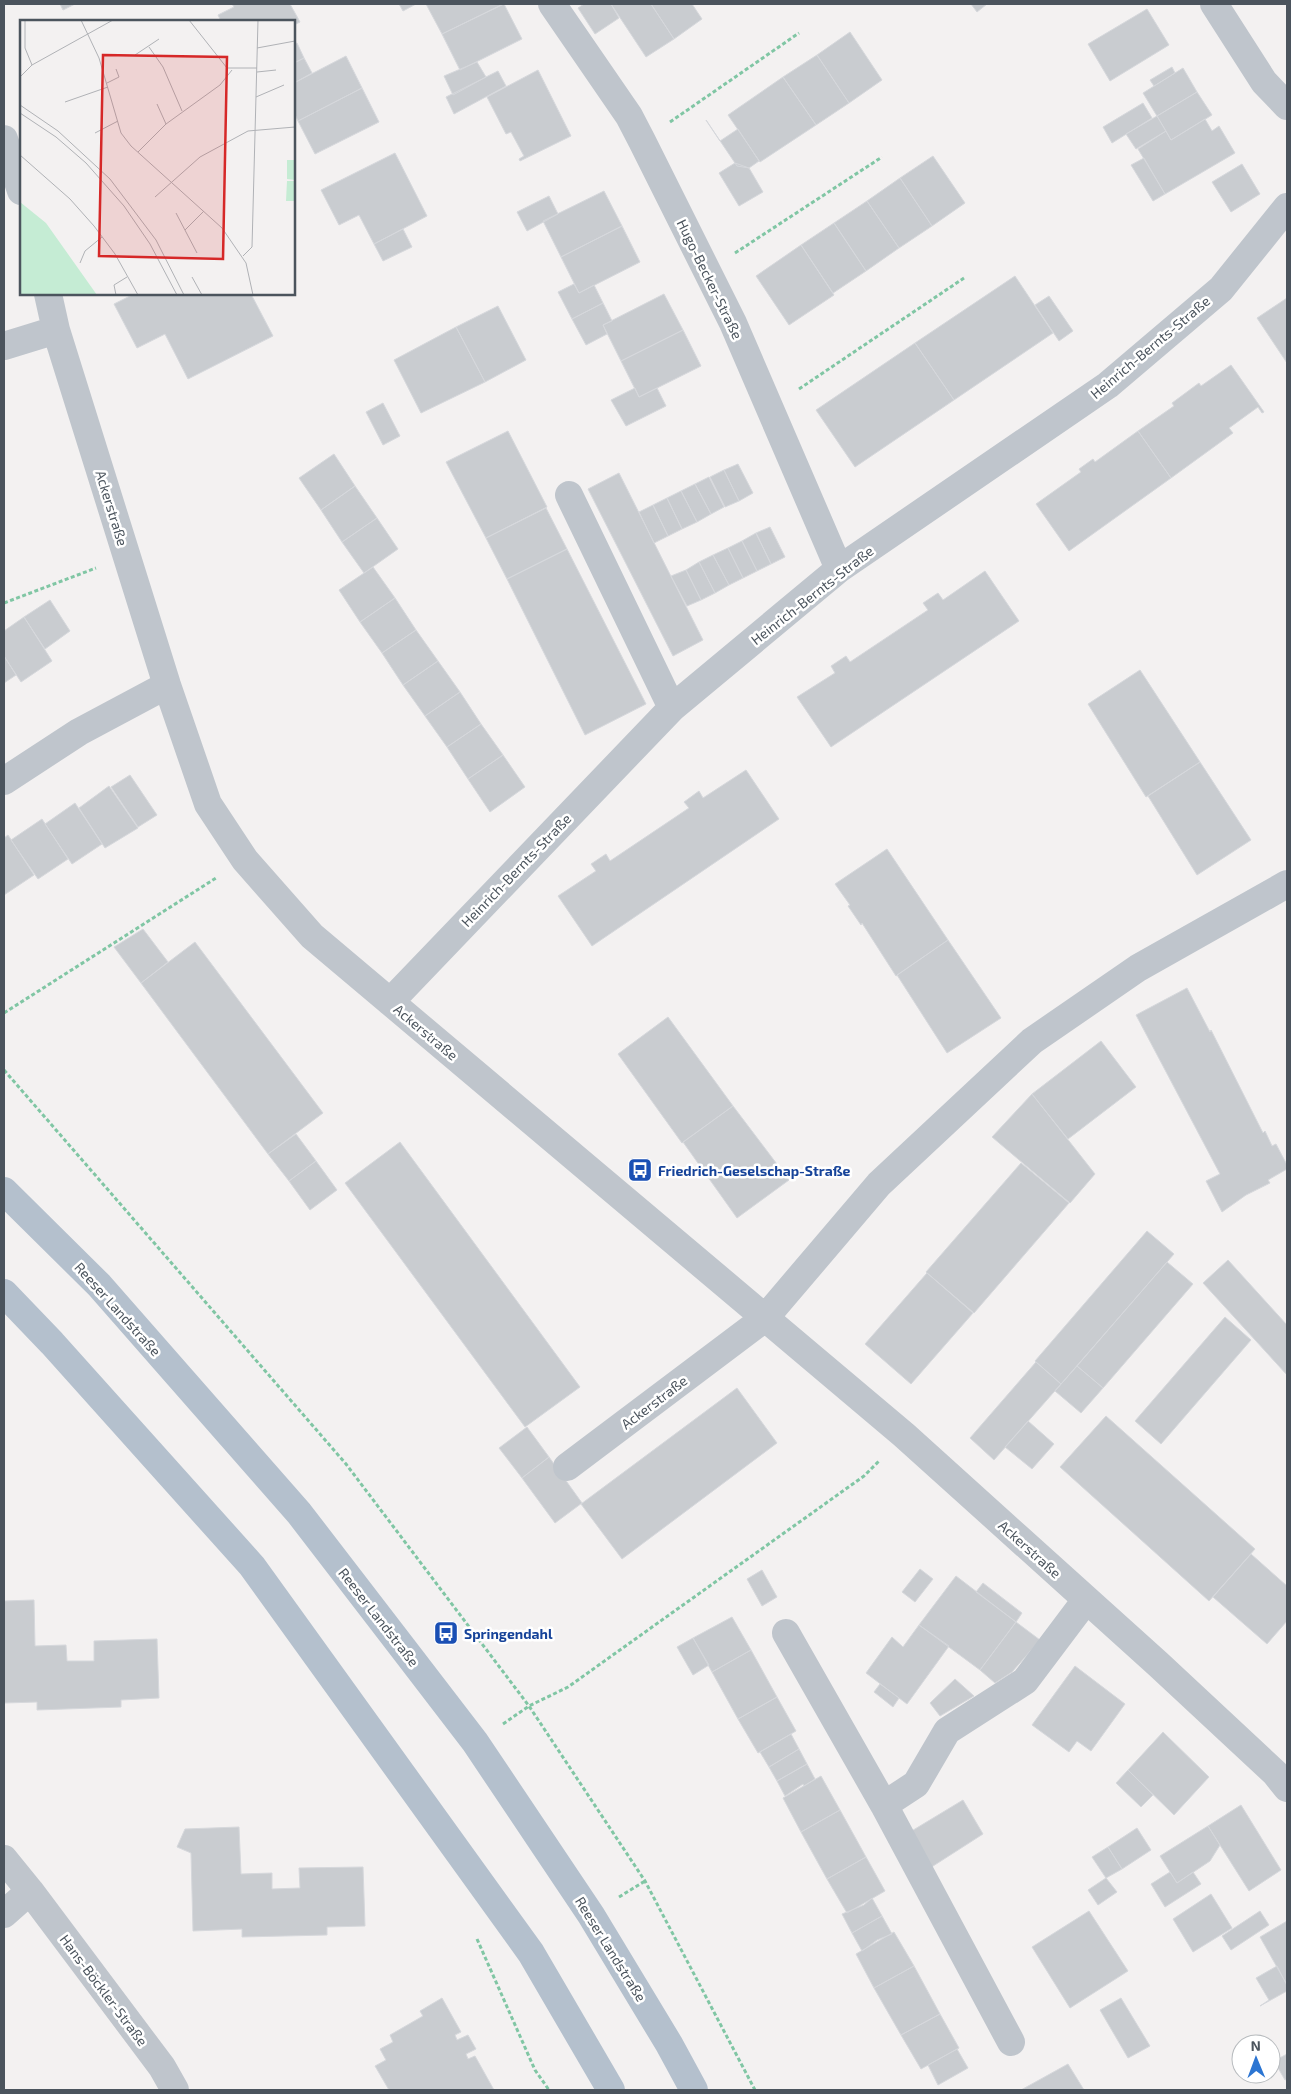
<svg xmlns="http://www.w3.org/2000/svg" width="1291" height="2094" font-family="'Exo 2',sans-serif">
	<rect width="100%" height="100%" fill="#f3f1f1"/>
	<path fill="#c9ccd0" stroke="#d6d8dc" d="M60,4H75L63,10Z
		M232,4H290L300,22L294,25V21H221L218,15L234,7Z
		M399,4H416L403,11Z
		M426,4H503L442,34Z
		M504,4L522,39L460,70L442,34Z
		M584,4H611L619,18L595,34L578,8Z
		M611,4H651L674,39L646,57Z
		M651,4H692L702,19L674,39Z
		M971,4H987L977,12Z
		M1147,9L1169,45L1110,81L1088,44Z
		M850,32L882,80L849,103L817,55Z
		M297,43L304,58L294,63V44Z
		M817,55L849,103L816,125L783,77Z
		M346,56L362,88L298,121L294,112V83Z
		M304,58L312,73L294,83V63Z
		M477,62L486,77L453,95L444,76Z
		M1172,67L1175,73L1154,86L1150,80Z
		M1183,68L1197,92L1157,116L1143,93Z
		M538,70L571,136L520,161L519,159L524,156L511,132L506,134L487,97Z
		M498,71L506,86L454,114L446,97Z
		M783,77L816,125L760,162L728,115Z
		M362,88L379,122L315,154L298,121Z
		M1197,92L1212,115L1171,140L1157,116Z
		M1143,103L1152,118L1112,143L1103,127Z
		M1157,116L1166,131L1136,149L1126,134Z
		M1205,119L1212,131L1219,126L1235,153L1165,194L1138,149L1166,131L1171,140Z
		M706,120L720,141L738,129L759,161L749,168L737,166Z
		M395,153L427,216L374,244L359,215L339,225L321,190Z
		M933,156L965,203L932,226L900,178Z
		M1144,158L1165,194L1153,201L1131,165Z
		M735,163L749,168L763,192L739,206L719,173Z
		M1242,164L1260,194L1231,212L1212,182Z
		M900,178L932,226L899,248L867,201Z
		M604,191L622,226L561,257L543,221Z
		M549,196L558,214L527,231L517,212Z
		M867,201L899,248L866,271L834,223Z
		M834,223L866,271L833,293L801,245Z
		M622,226L640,262L579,293L561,257Z
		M403,229L412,247L383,261L374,244Z
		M801,245L834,295L789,325L756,276Z
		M1015,276L1053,333L954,400L915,343Z
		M574,284L579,293L594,285L603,303L572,319L558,292Z
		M134,294H251L273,336L188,379L165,334L137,348L114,304Z
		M664,294L683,330L621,361L603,325Z
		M1049,296L1073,331L1059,341L1035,305Z
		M1287,298V363L1257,318Z
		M603,303L612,321L603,325L607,334L586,345L572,319Z
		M498,306L526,360L485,382L456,327Z
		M456,327L485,382L421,413L394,360Z
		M683,330L701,366L639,397L621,361Z
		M915,343L954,400L855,467L816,410Z
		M1231,365L1264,412L1262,413L1258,407L1229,428L1233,433L1171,478L1138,431L1174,406L1172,403L1199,383L1201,386Z
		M635,388L639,397L657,388L666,406L626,426L611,400Z
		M383,403L400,436L383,445L366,412Z
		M508,431L547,507L486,538L446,462Z
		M1138,431L1171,478L1069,551L1036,504L1081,472L1079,469L1093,459L1095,462Z
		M334,454L355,486L321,510L299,478Z
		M738,464L753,493L739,501L724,470Z
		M724,470L739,501L725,507L710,477Z
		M619,473L703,640L673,656L588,489Z
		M709,477L724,507L711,514L695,484Z
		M695,484L711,514L697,522L681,491Z
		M355,486L377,518L342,542L321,510Z
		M681,491L697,522L682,529L667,498Z
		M667,498L682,529L668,536L653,505Z
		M653,505L668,536L654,543L639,512Z
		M546,508L567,549L507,579L486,538Z
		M377,518L398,549L364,573L342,542Z
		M770,527L785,557L771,564L756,533Z
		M756,533L771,564L757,571L742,541Z
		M742,541L757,571L743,578L728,548Z
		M728,548L743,578L729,585L713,555Z
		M567,549L646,704L585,735L507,579Z
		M713,555L729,585L715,593L699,562Z
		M699,562L715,593L701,600L686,570Z
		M373,567L395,598L360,622L339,590Z
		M686,570L701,600L687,606L671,576Z
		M985,571L1019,621L831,747L797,697L835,673L831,666L846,656L850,662L928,610L923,603L938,593L943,600Z
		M395,598L416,630L382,653L360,622Z
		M50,600L70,631L45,649L24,617Z
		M24,617L52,661L21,682L4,656V631Z
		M416,630L438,661L403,685L382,653Z
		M4,656L16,675L4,683Z
		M438,661L460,692L425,716L403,685Z
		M1140,670L1200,762L1146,797L1088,704Z
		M460,692L481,724L447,747L425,716Z
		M481,724L503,755L468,779L447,747Z
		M503,755L525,787L490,812L468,779Z
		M1200,762L1251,840L1197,875L1148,796Z
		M746,770L779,819L592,946L558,896L596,871L591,864L606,854L610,861L689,808L684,802L699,791L703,798Z
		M130,775L157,815L138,827L111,787Z
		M109,786L138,828L105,848L79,808Z
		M75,803L102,844L72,864L45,824Z
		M42,819L68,859L38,879L11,840Z
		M8,835L34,875L4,895V838Z
		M887,849L948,940L896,976L862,923L861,925L848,906L850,905L835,884Z
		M143,929L168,962L141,983L114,947Z
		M948,940L1001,1018L947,1053L897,975Z
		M195,942L323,1113L268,1154L141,983Z
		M1187,988L1210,1032L1211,1030L1263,1133L1265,1131L1272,1146L1276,1144L1287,1165V1169L1268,1180L1270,1183L1246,1195L1222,1212L1206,1181L1220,1174L1136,1015Z
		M668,1017L733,1106L682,1143L618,1054Z
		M1101,1041L1136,1087L1068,1139L1032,1094Z
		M1032,1094L1095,1174L1070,1203L992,1137Z
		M733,1106L789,1180L737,1218L683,1142Z
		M296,1134L316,1161L289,1181L268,1154Z
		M400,1142L580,1387L525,1427L345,1183Z
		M316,1161L337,1190L310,1210L289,1181Z
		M1021,1163L1069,1203L974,1313L926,1272Z
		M1147,1231L1174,1254L1061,1384L1035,1361Z
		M1228,1260L1287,1325V1375L1203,1283Z
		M1167,1262L1193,1284L1103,1388L1077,1366Z
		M927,1273L973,1313L911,1384L865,1344Z
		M1225,1317L1251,1340L1161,1444L1135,1421Z
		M1036,1362L1061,1384L994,1460L970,1438Z
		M1077,1366L1103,1388L1081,1413L1055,1391Z
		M737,1388L777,1443L622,1559L581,1504Z
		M1106,1416L1255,1549L1209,1601L1060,1467Z
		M1028,1421L1054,1444L1032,1469L1005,1447Z
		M527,1427L549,1457L522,1478L499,1448Z
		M549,1457L582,1503L555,1523L522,1478Z
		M1251,1554L1287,1586V1621L1267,1644L1213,1597Z
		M920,1569L933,1579L915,1602L902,1592Z
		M762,1570L777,1597L762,1606L747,1579Z
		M956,1576L1016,1622L980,1670L919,1625Z
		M983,1583L1022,1613L1016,1622L976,1592Z
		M34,1600L35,1646L66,1645L67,1661H94V1641L157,1639L159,1698L121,1700V1707L37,1710V1702L4,1703V1601Z
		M732,1617L751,1650L712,1672L693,1638Z
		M1016,1622L1040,1640L1012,1672L995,1683L980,1670Z
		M919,1625L949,1646L907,1704L866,1673L892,1637L903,1647Z
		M693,1638L709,1665L693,1675L677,1647Z
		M751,1650L777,1697L738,1719L712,1672Z
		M1075,1666L1125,1704L1091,1751L1077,1741L1069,1752L1032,1725Z
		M955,1679L974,1696L940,1716L930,1703Z
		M880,1684L899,1698L893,1707L874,1692Z
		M777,1697L796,1731L758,1753L738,1719Z
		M1163,1732L1209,1777L1174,1815L1128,1770Z
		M791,1734L799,1749L769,1767L760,1752Z
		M799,1749L807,1764L777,1781L769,1767Z
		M807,1764L815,1779L804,1786L803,1784L785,1796L777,1781Z
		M1128,1770L1153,1795L1141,1807L1116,1783Z
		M821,1776L840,1810L801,1832L783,1798Z
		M963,1800L983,1834L930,1868L910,1832Z
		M1241,1805L1281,1870L1249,1891L1208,1826Z
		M840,1810L866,1857L827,1879L801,1832Z
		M1208,1826L1220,1845L1210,1861L1177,1883L1160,1856Z
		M239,1827L241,1874L272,1873V1889L300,1888L299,1868L363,1867L365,1926L327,1927V1935L242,1937V1929L193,1931L191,1853L177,1847L185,1829Z
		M1137,1828L1151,1850L1122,1869L1108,1847Z
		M1108,1847L1122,1869L1106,1878L1092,1857Z
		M866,1857L885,1891L847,1913L827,1879Z
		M1170,1872L1177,1883L1193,1872L1201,1884L1165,1907L1151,1884Z
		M1106,1878L1117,1892L1098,1905L1088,1890Z
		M1211,1894L1232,1928L1193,1952L1173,1919Z
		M872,1898L882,1916L852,1933L842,1914L864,1905Z
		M1089,1911L1128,1971L1070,2008L1032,1947Z
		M1260,1911L1269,1925L1231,1950L1222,1936Z
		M882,1916L892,1934L877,1940L862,1951L852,1933Z
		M1287,1921V1985L1260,1937Z
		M894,1932L914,1966L874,1988L856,1954Z
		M914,1966L940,2014L901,2035L874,1988Z
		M1277,1966L1287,1985V1991L1260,2006L1269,2000L1256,1978Z
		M442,1998L461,2032L455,2035L457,2040L468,2035L476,2049L466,2054L468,2059L475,2056L494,2090H389L375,2066L386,2060L380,2049L393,2042L390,2035L423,2016L420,2011Z
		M1121,1998L1150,2046L1128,2058L1100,2010Z
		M940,2014L959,2048L921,2069L901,2035Z
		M957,2049L968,2068L938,2085L928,2065Z
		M1287,2054V2079L1285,2080L1274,2061Z
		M1068,2064L1084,2090H1021Z"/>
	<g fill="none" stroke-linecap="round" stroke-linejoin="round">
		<path stroke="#80c6a4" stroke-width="3" stroke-dasharray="4 2.5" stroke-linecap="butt" d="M670,122L799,33
			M735,253L882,157
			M799,389L964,278
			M4,603L96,568
			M4,1013L216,878
			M4,1070L346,1464L529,1706L645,1881L755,2090
			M503,1724L529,1706L568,1687L864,1476L880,1460
			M619,1897L645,1881
			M477,1939L535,2070L549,2090"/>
		<path stroke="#bfc5cc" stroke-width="28" d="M552,4L629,116L642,141L733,323L839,569
			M1214,4L1264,82L1287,106
			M4,139L21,191
			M48,294L56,330L167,685L208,804L245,860L312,936L904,1435L1158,1664L1275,1773L1287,1788
			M4,346L56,330
			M569,495L672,708
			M4,781L79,732L167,685
			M390,1002L672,708L839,569L1108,385L1221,289L1287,207
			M567,1467L765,1318L879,1184L1032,1041L1138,968L1287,884
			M786,1633L884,1805L1011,2042
			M884,1805L916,1784L947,1731L1025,1681L1086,1600
			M4,1859L30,1891L162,2067L175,2090
			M4,1914L30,1891"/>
		<path stroke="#b4c0cd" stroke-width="28" d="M4,1191L99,1285L299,1513L409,1656L475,1742L591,1915L669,2044L694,2090
			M4,1293L52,1343L252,1566L531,1953L611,2090"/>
	</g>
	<defs>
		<symbol id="bus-square" viewBox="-11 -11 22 22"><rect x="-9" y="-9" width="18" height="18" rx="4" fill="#1a4fb4" stroke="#fff"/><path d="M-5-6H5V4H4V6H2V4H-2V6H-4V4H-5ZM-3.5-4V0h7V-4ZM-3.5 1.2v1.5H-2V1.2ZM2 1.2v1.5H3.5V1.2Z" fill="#fff"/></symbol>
	</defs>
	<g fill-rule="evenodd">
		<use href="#bus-square" x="626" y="1156" width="28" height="28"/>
		<use href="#bus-square" x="432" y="1619" width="28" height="28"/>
	</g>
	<g text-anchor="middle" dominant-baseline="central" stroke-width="5" stroke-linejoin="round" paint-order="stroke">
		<g font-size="14" fill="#4b545d" stroke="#fff">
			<text transform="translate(710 279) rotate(64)">Hugo-Becker-Straße</text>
			<text transform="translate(1150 347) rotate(-40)">Heinrich-Bernts-Straße</text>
			<text transform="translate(112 508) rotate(73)">Ackerstraße</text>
			<text transform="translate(812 595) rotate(-38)">Heinrich-Bernts-Straße</text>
			<text transform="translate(516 870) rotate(-46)">Heinrich-Bernts-Straße</text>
			<text transform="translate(426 1032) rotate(40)">Ackerstraße</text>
			<text transform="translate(118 1309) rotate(48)">Reeser Landstraße</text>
			<text transform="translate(654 1402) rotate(-37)">Ackerstraße</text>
			<text transform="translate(1030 1549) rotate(42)">Ackerstraße</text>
			<text transform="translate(379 1617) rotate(52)">Reeser Landstraße</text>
			<text transform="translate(611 1949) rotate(58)">Reeser Landstraße</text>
			<text transform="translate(104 1990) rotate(53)">Hans-Böckler-Straße</text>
		</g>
		<g font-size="14" font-weight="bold" fill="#164399" stroke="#fff" text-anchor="start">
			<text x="658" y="1170">Friedrich-Geselschap-Straße</text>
			<text x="464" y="1633">Springendahl</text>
		</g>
	</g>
	<g transform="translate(20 20)">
		<rect width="275" height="275" fill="#f3f1f1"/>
		<path d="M267,140H275V160L267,159ZM267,161H275V181H266ZM0,182L26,203L77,275H0Z" fill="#c5ecd4"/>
		<path fill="none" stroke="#b0b2b6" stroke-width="1" d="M5,0V28L12,45M61,0L79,38L101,113L111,126L202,208L226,243L233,275M169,0L207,48H237M129,27L143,47L162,91M237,28L275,21M115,35L139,19M237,52L256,50M0,57L12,45L93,0M87,63L99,57L96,49M236,77L264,65M45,82L88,67M137,84L146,104M0,85L38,111L90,159L136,220L164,275M0,93L36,117L66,143L104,186L130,224L157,275M75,113L98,101M118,132L146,104L200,65L212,50M0,135L50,179L74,206L95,234L118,275M135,177L180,137L228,111L275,107M156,193L177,233M165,210L184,191M223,236L232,227L238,0M60,243L65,231L82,217M172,257L182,275M96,275L94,265L107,257"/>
		<path fill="#d62828" fill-opacity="0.15" stroke="#d62828" stroke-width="2.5" d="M83,35L207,37L203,239L79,236Z"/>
		<rect width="275" height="275" fill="none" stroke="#4b545d" stroke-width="2.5"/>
	</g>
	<rect width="1291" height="2094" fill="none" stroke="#4b545d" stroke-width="10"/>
	<g transform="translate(1256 2059) rotate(359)"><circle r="24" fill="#ffffff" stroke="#b7bbbe"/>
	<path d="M0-4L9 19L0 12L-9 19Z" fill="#2c75d2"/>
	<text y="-8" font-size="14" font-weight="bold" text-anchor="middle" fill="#4b545d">N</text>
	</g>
</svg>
